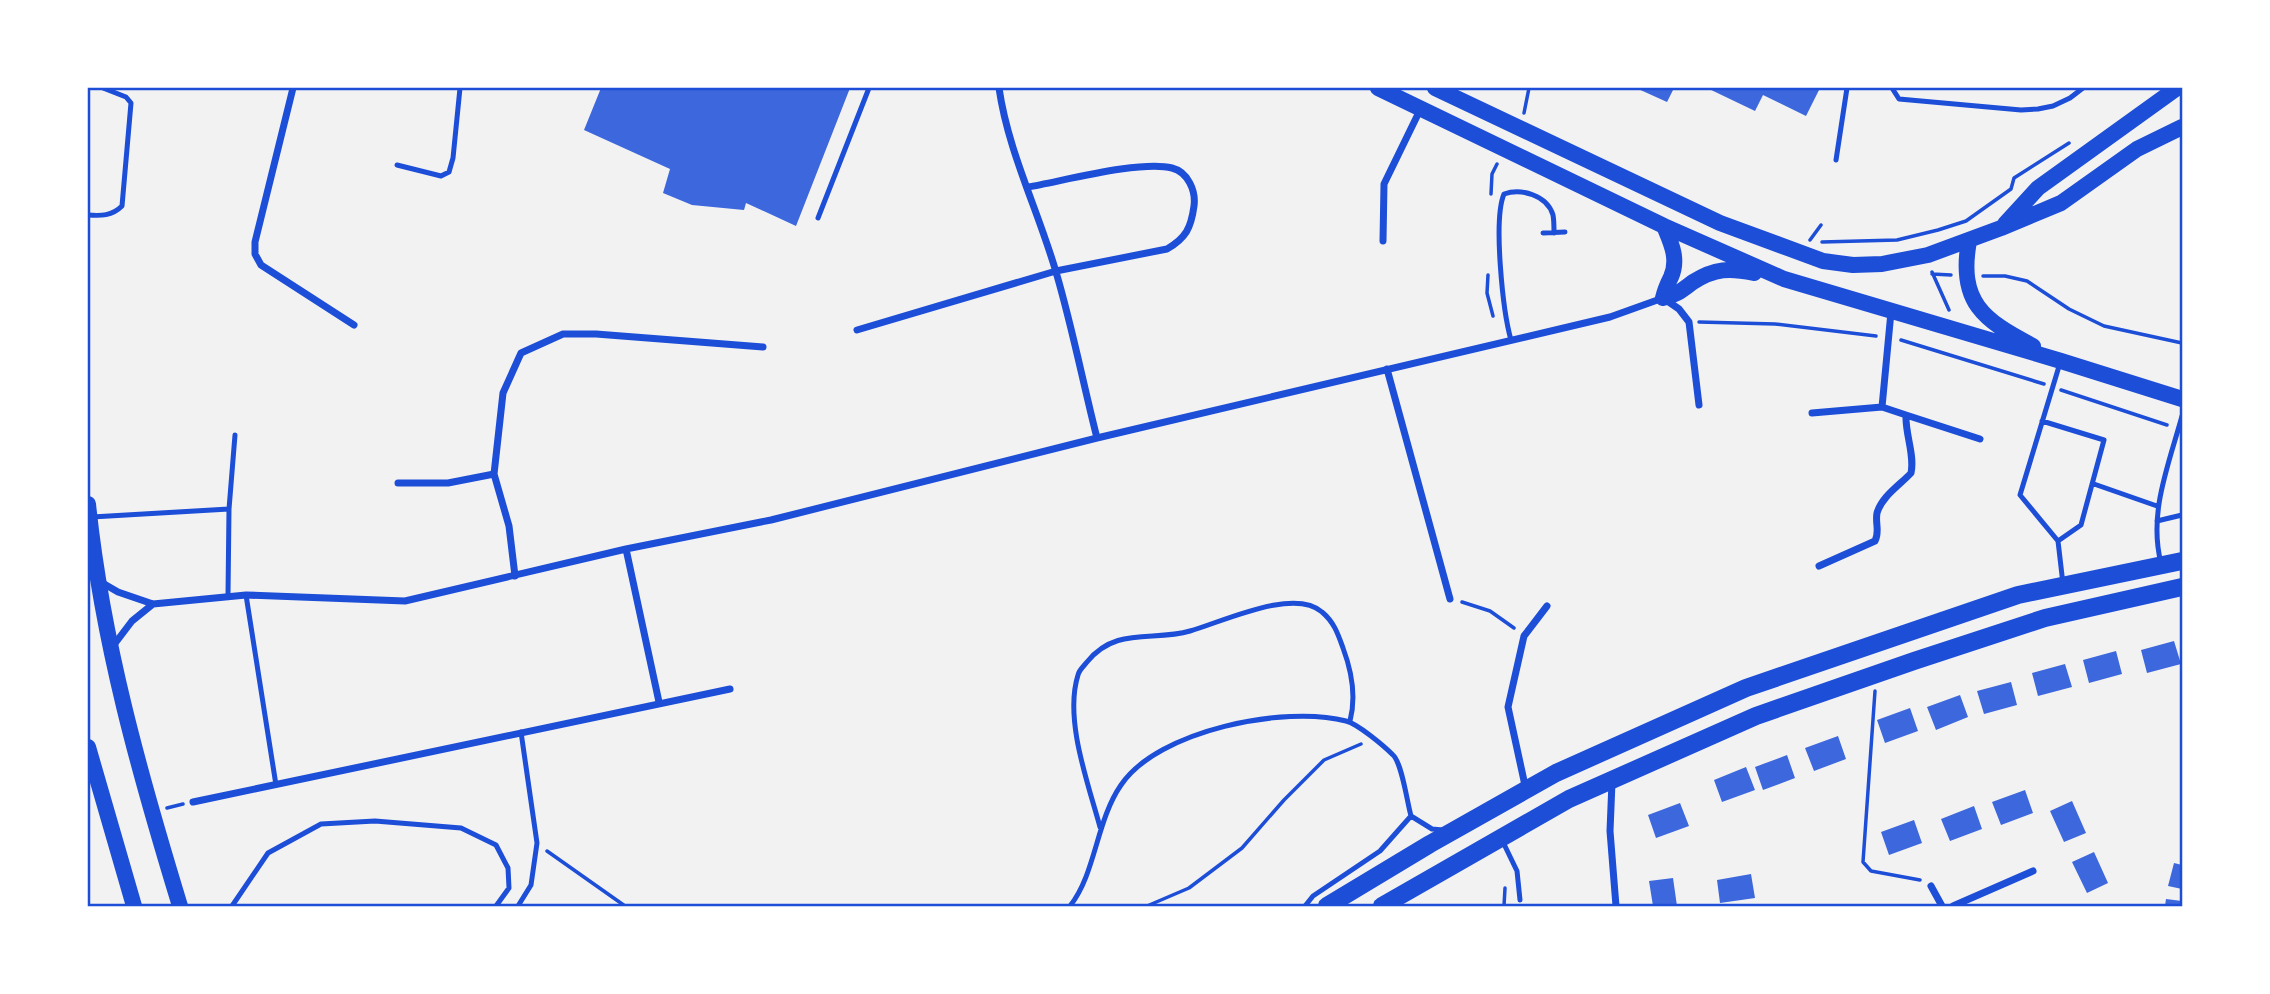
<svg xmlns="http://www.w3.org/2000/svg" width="2270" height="994" font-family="'Titillium Web',sans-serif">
	<rect width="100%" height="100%" fill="#f2f2f2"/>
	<path fill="#3d67dc" d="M601,88H850L796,226L746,203L744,210L692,205L663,193L670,169L584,130Z
		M1636,88H1674L1667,102Z
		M1707,88H1820L1806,116L1763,95L1755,111Z
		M2174,641L2181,664L2147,673L2141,650Z
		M2116,651L2122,674L2089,683L2083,660Z
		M2065,664L2072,687L2038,696L2032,673Z
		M2011,682L2017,705L1984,714L1977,691Z
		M1960,695L1968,717L1936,730L1927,707Z
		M1910,708L1918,731L1885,743L1877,720Z
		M1838,736L1846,759L1814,771L1805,748Z
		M1787,755L1795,778L1763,790L1755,767Z
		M1746,767L1755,790L1722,802L1714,780Z
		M2025,790L2033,813L2001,825L1992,802Z
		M2072,801L2086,833L2064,842L2050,811Z
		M1680,803L1689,826L1656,838L1648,815Z
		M1974,806L1982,829L1950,841L1941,819Z
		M1914,820L1922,843L1889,855L1881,832Z
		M2094,852L2108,883L2087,893L2072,862Z
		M2174,863L2182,865V889L2168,886Z
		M1751,874L1755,898L1720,903L1717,880Z
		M1673,878L1677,906H1653L1649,881Z
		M2166,899L2182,901V906H2165Z"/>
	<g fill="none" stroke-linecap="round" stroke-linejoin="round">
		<path stroke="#1d4ed8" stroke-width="3.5" d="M1524,113L1529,88
			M1491,194L1492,174L1497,164
			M1810,240L1821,225
			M1822,242L1897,240L1938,230L1966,221L2011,189L2014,178L2069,143
			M1932,272L1949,310
			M1932,274L1951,275
			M1488,275L1487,293L1493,316
			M1983,276H2005L2027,281L2069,309L2104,326L2182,343
			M1699,322L1775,324L1876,336
			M1901,340L2044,384
			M2061,390L2167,425
			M1462,602L1490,611L1514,628
			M1875,691L1863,862L1871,871L1920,880
			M167,808L183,804
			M547,851L625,906
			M1147,906L1189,888L1242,848L1284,800L1324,760L1361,744
			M1504,906L1505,888"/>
		<path stroke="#1d4ed8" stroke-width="5" d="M1892,88L1899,99L2021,110L2038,109L2053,106L2070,98L2083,88
			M1836,160L1847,88
			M397,165L441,176L449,172L453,158L460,88
			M88,215C101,216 112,216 122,206L131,103L126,97L103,88
			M818,218L869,88
			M1543,233L1565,232
			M1511,340C1503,312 1493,220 1504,194C1521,188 1547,195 1553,215C1554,220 1554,227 1554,233
			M2042,421L2104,440L2081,525L2058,541L2020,495L2060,363
			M2094,484L2157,506
			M92,517L229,509
			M2157,521L2182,515
			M2058,541L2063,584
			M2161,563C2148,513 2169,464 2182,416
			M228,595L229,509L235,435
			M246,595L276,785
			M1100,827C1088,783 1064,719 1078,675C1079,670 1084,666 1087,662C1116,626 1153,642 1190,631C1222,622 1294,587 1322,612C1334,622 1338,634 1343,648C1352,672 1356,698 1350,721
			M1502,840L1517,871L1520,900
			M232,906L268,853L321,824L375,821L461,828L496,845L508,868L509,888L496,906
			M518,906L531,885L537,843L521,732
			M1070,906C1096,873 1096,821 1121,785C1158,730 1285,705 1346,721C1358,724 1384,746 1393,755C1402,763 1407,802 1411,816L1432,829L1443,830
			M1305,906L1313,896L1380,851L1411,816"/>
		<path stroke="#1d4ed8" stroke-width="7" d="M293,88L255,242V254L261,265L354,325
			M999,88C1008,151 1038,210 1056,272C1072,326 1083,383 1097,438
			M1383,241L1384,184L1421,108
			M857,330L1056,271L1167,249C1186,238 1191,228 1194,206C1196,191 1188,172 1172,168C1141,160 1063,181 1028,187
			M1387,369L1450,599
			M1812,413L1882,407
			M1906,415L1980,439
			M398,483H448L494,474
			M626,549L659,702
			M1819,566L1875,541C1880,532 1875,523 1877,513C1882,496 1900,485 1911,473C1915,455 1905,434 1906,415L1882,407L1891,312
			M515,576L509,526L494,474L503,393L521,353L563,334H596L763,347
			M99,581L118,592L153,604L246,595L405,601L626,549L771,520L1097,438L1610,317L1663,298L1679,309L1689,322L1699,405
			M113,646L132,621L153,604
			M1612,782L1610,831L1616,906
			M1526,790L1508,707L1524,636L1547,606
			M193,802L730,689
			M1931,886L1942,906
			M1953,906L2033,871"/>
		<path stroke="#1d4ed8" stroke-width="16" d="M1378,88L1664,226L1784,279L2061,361L2182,399
			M1435,88L1720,223L1823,261L1853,265L1882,264L1928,255L2001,228L2061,203L2137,149L2182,127
			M2005,224L2038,188L2177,88
			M1664,226C1671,243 1679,259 1671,277C1667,285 1665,289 1663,298C1677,295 1682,290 1693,282C1715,268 1730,268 1754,273
			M1969,241C1958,302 1983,320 2033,346
			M88,504C102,641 140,775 180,906
			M88,747L134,906"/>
		<path stroke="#1d4ed8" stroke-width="18" d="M1327,906L1430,844L1556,773L1746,688L2018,595L2182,561
			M1382,906L1569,799L1756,716L1914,661L2045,618L2182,587"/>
	</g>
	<rect width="2270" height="994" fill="none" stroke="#ffffff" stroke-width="178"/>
	<rect x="89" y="89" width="2092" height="816" fill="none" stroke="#1d4ed8" stroke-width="2.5"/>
</svg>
